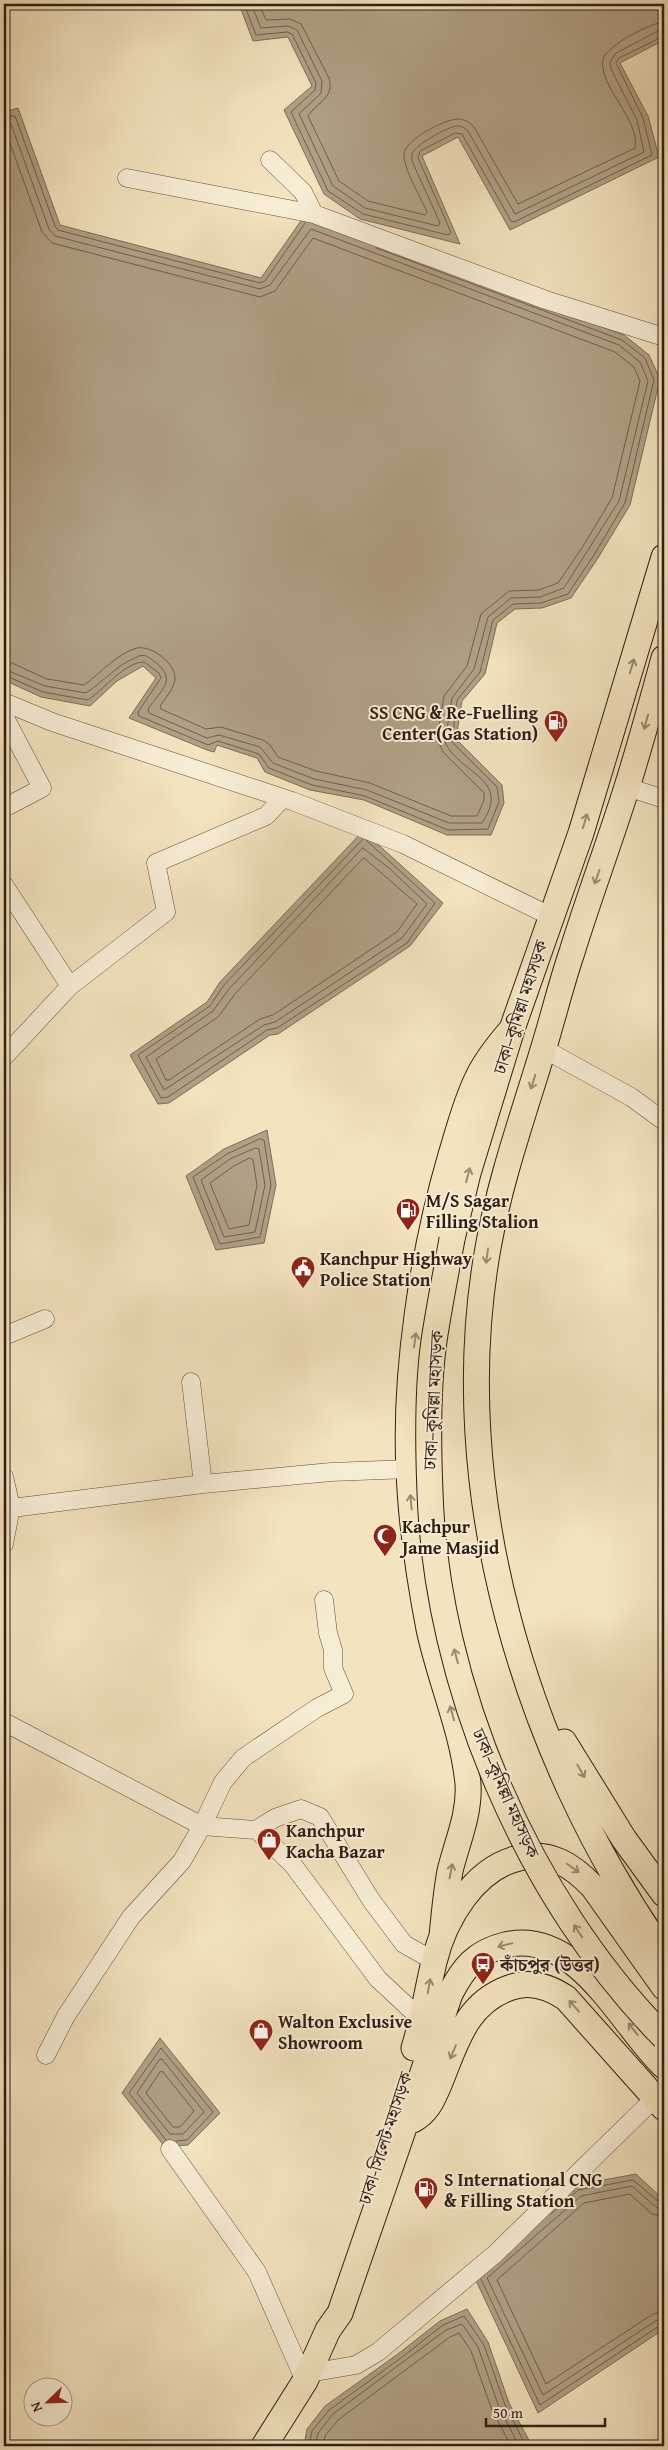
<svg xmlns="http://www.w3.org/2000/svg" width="668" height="2450" font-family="'Gentium Book Plus','Noto Serif Bengali',serif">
	<rect width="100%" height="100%" fill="#f3e3be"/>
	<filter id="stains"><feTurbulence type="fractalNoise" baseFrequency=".004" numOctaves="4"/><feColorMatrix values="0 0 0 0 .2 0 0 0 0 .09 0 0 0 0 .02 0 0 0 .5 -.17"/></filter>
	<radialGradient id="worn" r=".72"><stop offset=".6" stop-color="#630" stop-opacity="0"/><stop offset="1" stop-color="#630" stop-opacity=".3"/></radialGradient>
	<path fill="#b1a085" stroke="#7d6c59" d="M239,4H664V40L620,63L648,116L659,157L510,230L458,137L422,156L460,244L360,219L324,194L284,110L312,86L288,37L253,41Z
		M18,108L60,225L261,278L305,215L624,335L649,355L660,379L630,505L598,558L571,598L542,608L515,609L497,623L485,674L462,701L456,739L502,785L504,803L491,835H447L364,800L310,790L265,772L257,758L217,745L214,752L207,750L129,718L156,678L143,666L117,681L90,706L41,697L4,680V112Z
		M363,831L443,903L410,946L278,1034L270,1035L169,1103L158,1104L130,1055L207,1002L220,982Z
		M267,1130L276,1185L264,1243L216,1250L186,1176L224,1149Z
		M160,2038L220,2113L188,2145L165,2147L122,2093Z
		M636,2174L664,2200V2329L538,2413L473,2274L576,2185Z
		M467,2309L488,2342L509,2403L531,2444L528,2446H304L307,2429L325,2406L398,2354L440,2321Z"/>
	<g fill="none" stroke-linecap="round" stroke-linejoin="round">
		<path stroke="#705f4e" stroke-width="1" d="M244,4L256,35L287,32L292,34L316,83L315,90L291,112L328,191L363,214L448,235L451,233L447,223L418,158L420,151L455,133L462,134L511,221L514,222L652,155L643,118L616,63L619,58L664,36
			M251,4L261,28L288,26L297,30L322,81L321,93L299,114L333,186L365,208L438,226L440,223L412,161V154C415,145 447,127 457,126C462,126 465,128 468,131L515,214L644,152L637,120L611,69L610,62L616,53L658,31L664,30
			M259,4L266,20L290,19L301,24L329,78C335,98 317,102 308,116L339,181L368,201L425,215L427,212C421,198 403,168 404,154C405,140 443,120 457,119C464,119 469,122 474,127L518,204L635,148C640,118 598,87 603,59C608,45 650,23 664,22
			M4,116H15L55,226L58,230L260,283L265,281L305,223
			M4,123L11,124L49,229L55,236L260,289L270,285L311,229L619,345L640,362L648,381L619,501L564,588L540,597L511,598L488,617L474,669L452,698L445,742C460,775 512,778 482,823H449L367,790L314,779L273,763L260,747L219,735L207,738L149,713L148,709C161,690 178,680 155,662C149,657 144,653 137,657C117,665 104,681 86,693L45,686L4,669
			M4,130L6,132L42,232L52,243L260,297L275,291L313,238L615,352L634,367L640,381L612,498L582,548L558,583L539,590L509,591L481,614L467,666L444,696L437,738L443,752L484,793V800L477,816H451L370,783L316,771L278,757L270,745L263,740L221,727L206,729L161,709L160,706C165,698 174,689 175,679C176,664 152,645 137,648C116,654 101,673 84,685L47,679L12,663L4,662
			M4,675L43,692L88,700C103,690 125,662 144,662L159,673L161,678L138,712L139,716L208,745L218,741L259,754L269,768L312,785L365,796L448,830L488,829L499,802L497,787L452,742L457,700L480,672L493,620L513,604L541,603L568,594L594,555L625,503L654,380L645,358L622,340L376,248
			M363,839L224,985L210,1006L138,1055L161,1098L168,1097L267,1030L277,1028L407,943L435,903L366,840
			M363,848L389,868L427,904L402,938L275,1022L264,1025L164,1090L146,1057L213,1011L229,989Z
			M364,858L417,904L397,932L273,1015L260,1019L169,1080H166L156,1059L218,1017L235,994Z
			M260,1139L264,1140L271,1185L260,1237L220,1244L193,1177L227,1154Z
			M256,1148L259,1149L265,1185L255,1232L224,1237L201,1180L230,1159Z
			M250,1158L253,1160L257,1185L249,1225L229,1229L210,1183L234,1166Z
			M162,2059L204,2112L183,2134H170L137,2093L159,2060Z
			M163,2072L194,2111L180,2127H173L146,2093L160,2072Z
			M166,2140L129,2093L161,2048L213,2112L187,2140L176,2141
			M664,2210L656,2207L632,2186L581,2196L487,2278L543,2395L657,2320L664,2318
			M551,2214L578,2190L633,2180L659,2202L664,2203
			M664,2217L652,2214L630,2194L584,2203L497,2280L546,2384L653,2314L664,2311
			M481,2279L540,2405L659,2326L664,2325
			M309,2446L312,2431L329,2410L401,2358L443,2325L464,2316L484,2345L505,2405L526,2446
			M315,2446L318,2433L333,2414L446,2330L462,2324L478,2347L499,2407L519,2446
			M323,2446L325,2436L338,2420L450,2337L459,2333L471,2351L492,2410L511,2446"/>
		<defs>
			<path id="minor" d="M270,160L303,192L314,214L546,300L664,337
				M127,178L314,214
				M4,702L52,722L292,801L403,844L550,916
				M4,716L42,788L4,808
				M627,787L664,799
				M4,885L70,986
				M544,1049L631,1097L664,1121
				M4,1057L70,986L166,912L156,863L266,816L283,798
				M4,1336L45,1319
				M191,1382L203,1484
				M4,1477L11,1507L4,1544
				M4,1509L203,1484L331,1472L409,1469
				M4,1722L202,1826L256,1830L260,1833L293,1865L378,1979L423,2021
				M256,1830L275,1818L301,1809L320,1817L371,1900L404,1944L434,1961
				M46,2055L66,2016L131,1917L182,1861L202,1826L223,1782L243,1758L317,1708L344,1694L333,1668V1650L328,1633L324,1600
				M170,2149L257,2272L305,2381
				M309,2373L356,2365L378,2352L495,2254L655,2098"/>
			<path id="highway" d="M664,658C652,702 640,746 626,790C609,844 589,897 572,952C561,984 553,1018 543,1050C523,1116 500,1180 488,1248C445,1488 525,1756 664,1954
				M452,1239L468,1173L512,1029L581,833L664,557
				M564,1742L624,1839L664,1894
				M442,1936C444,1915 446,1893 450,1871C457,1842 470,1814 468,1784C463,1731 440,1681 429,1629C419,1577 411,1524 409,1471C404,1372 423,1250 451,1155C459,1129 465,1104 477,1079C485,1061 499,1044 512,1029
				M414,2048C423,2020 427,1991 434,1962C444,1920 474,1868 519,1858C550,1850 573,1866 593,1887L664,1987
				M413,2120C427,2112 432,2101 438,2087C455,2047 464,2004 509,1988C529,1980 548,1986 566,1998L664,2108
				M264,2446L305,2381L328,2330L340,2313L450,1994C463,1968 476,1952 505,1945C578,1928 621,2025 664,2066"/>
		</defs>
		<use href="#minor" stroke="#614f40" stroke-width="19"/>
		<use href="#highway" stroke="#301e16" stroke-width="27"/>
		<use href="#minor" stroke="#f7edd5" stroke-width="18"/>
		<use href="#highway" stroke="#f3e3be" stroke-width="25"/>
		<defs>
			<path id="highway-bridge" d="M452,1239C446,1273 439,1307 434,1341C427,1390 428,1443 430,1492C436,1685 528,1900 664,2037"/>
		</defs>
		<use href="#highway-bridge" stroke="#301e16" stroke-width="27" stroke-linecap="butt"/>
		<use href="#highway-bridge" stroke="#f3e3be" stroke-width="25"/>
	</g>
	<defs><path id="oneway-shaft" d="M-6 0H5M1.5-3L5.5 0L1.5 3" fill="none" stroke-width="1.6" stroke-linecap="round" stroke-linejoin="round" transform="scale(1.25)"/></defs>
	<g stroke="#9b8a72">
		<use href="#oneway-shaft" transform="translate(632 666) rotate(-73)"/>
		<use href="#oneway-shaft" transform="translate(646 722) rotate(106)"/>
		<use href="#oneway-shaft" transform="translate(585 821) rotate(-73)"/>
		<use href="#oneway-shaft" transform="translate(597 877) rotate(109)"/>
		<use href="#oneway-shaft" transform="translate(533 1082) rotate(108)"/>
		<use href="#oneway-shaft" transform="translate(468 1175) rotate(-75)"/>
		<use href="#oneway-shaft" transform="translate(487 1256) rotate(98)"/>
		<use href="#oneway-shaft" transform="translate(415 1340) rotate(-82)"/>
		<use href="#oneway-shaft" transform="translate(411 1502) rotate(-95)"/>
		<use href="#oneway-shaft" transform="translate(456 1656) rotate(-105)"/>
		<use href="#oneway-shaft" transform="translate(452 1713) rotate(-106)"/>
		<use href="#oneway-shaft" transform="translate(581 1771) rotate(61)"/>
		<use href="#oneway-shaft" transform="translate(573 1868) rotate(35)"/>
		<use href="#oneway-shaft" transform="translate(451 1871) rotate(-78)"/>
		<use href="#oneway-shaft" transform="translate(578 1931) rotate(-124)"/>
		<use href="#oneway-shaft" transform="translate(505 1945) rotate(167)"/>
		<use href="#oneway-shaft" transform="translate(429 1986) rotate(-80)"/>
		<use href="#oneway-shaft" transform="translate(574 2006) rotate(-132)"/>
		<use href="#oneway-shaft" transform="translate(633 2029) rotate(-128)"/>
		<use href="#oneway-shaft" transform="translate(453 2052) rotate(113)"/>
	</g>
	<defs>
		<symbol id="fuel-pin" viewBox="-11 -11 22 30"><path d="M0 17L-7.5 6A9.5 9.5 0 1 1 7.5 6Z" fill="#8f2418" stroke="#f7edd5"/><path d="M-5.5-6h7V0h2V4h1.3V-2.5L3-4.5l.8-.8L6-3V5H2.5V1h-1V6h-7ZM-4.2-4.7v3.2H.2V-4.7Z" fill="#fff"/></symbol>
		<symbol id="civic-pin" viewBox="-11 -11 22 30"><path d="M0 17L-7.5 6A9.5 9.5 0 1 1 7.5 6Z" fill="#8f2418" stroke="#f7edd5"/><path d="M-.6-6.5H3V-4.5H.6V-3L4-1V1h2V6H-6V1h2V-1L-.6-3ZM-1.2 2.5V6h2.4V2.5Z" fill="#fff"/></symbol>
		<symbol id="mosque-pin" viewBox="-11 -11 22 30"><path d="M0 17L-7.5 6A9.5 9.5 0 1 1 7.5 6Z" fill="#8f2418" stroke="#f7edd5"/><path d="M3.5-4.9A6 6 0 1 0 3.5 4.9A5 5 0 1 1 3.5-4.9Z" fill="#fff"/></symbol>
		<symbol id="shop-pin" viewBox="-11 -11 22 30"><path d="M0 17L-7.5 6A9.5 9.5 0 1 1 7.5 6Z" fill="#8f2418" stroke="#f7edd5"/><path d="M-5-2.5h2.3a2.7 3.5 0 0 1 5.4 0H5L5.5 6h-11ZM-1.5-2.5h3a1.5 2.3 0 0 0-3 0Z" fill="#fff"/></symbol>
		<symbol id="bus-pin" viewBox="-11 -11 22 30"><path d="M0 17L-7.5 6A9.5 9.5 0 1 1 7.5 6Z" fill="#8f2418" stroke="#f7edd5"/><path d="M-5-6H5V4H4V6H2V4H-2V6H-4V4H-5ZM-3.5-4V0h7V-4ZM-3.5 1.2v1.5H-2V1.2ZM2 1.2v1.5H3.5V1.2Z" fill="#fff"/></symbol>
	</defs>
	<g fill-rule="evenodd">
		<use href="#fuel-pin" x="542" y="708" width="28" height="38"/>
		<use href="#fuel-pin" x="394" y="1196" width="28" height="38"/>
		<use href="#civic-pin" x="289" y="1254" width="28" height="38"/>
		<use href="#mosque-pin" x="371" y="1522" width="28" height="38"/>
		<use href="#shop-pin" x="255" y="1826" width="28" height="38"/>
		<use href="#bus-pin" x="469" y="1950" width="28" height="38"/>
		<use href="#shop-pin" x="247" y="2017" width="28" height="38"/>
		<use href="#fuel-pin" x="412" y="2175" width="28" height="38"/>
	</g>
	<g text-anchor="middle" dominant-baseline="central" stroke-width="4" stroke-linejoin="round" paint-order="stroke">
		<g font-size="18" font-weight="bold" fill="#301e16" stroke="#f7edd5" text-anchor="start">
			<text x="538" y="712" text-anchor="end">SS CNG &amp; Re-Fuelling<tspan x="538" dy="21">Center(Gas Station)</tspan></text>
			<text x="426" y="1200">M/S Sagar<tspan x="426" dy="21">Filling Stalion</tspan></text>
			<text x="320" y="1258">Kanchpur Highway<tspan x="320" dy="21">Police Station</tspan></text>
			<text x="402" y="1526">Kachpur<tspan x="402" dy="21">Jame Masjid</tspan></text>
			<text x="286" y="1830">Kanchpur<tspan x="286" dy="21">Kacha Bazar</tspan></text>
			<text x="500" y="1964">কাঁচপুর (উত্তর)</text>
			<text x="278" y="2021">Walton Exclusive<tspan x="278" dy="21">Showroom</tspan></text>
			<text x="444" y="2179">S International CNG<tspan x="444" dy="21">&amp; Filling Station</tspan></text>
		</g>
		<g font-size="18" fill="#301e16" stroke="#f7edd5">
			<text transform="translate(520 1007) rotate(-72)">ঢাকা–কুমিল্লা মহাসড়ক</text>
			<text transform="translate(433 1400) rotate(-87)">ঢাকা–কুমিল্লা মহাসড়ক</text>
			<text transform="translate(506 1793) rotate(66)">ঢাকা–কুমিল্লা মহাসড়ক</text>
			<text transform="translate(385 2138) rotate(-72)">ঢাকা-সিলেট মহাসড়ক</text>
		</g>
	</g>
	<rect width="668" height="2450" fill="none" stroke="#f3e3be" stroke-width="20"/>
	<rect x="5" y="5" width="658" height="2440" fill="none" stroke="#301e16" stroke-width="2.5"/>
	<rect x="10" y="10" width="648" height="2430" fill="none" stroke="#301e16"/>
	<g transform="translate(48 2402) rotate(247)"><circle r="24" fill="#f7edd5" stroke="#a79a89"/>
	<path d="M0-4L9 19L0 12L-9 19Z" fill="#8f2418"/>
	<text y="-8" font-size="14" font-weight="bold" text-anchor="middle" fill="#301e16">N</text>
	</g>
	<path d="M486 2418v8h119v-8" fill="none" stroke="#301e16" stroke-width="2.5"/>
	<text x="493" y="2418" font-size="15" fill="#301e16" stroke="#f7edd5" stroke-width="4" paint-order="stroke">50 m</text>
	<rect width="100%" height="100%" filter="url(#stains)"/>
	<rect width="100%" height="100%" fill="url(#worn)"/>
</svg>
